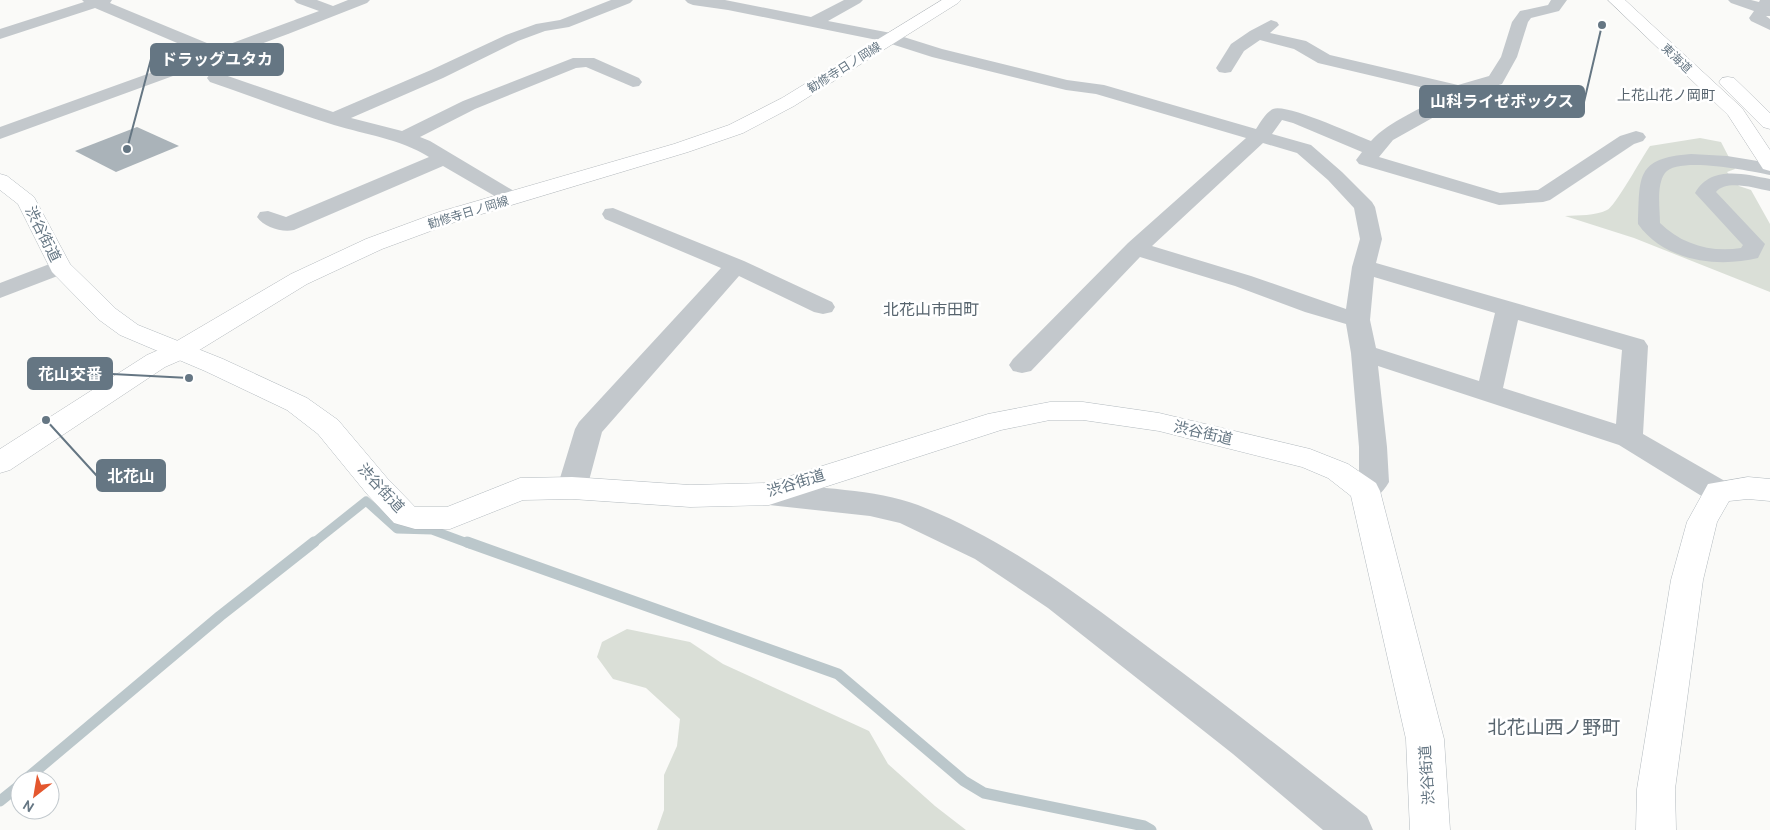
<svg xmlns="http://www.w3.org/2000/svg" width="1770" height="830" font-family="Cabin,'Noto Sans JP',sans-serif">
	<rect width="100%" height="100%" fill="#fafaf8"/>
	<path fill="#dadfd7" d="M1700,138L1721,142L1735,169L1727,172L1739,186L1751,190L1770,224V292L1634,238L1565,216C1579,215 1595,216 1607,210C1615,207 1642,157 1650,146Z
		M627,629L690,642L723,664L869,731L888,764L935,806L966,830H657L664,810V775L677,746L680,719L646,688L613,679L597,657L602,642Z"/>
	<g fill="none" stroke-linecap="round" stroke-linejoin="round">
		<path stroke="#bbc7cb" stroke-width="9" d="M312,544L366,501L397,529L432,530L470,544"/>
		<path stroke="#bbc7cb" stroke-width="11" d="M467,542L838,674L964,781L984,793L1144,826L1151,830
			M25,780L220,616L314,542
			M0,801L20,785"/>
	</g>
	<path fill="#aab3b9" d="M137,127L179,146L116,172L75,151Z"/>
	<g fill="none" stroke-linecap="round" stroke-linejoin="round">
		<defs>
			<path id="secondary" d="M0,174L7,176L34,197L70,264L116,309L138,325L223,359L307,398L338,420L387,478L415,507H447L520,478L572,477L690,485L768,483L988,414L1050,402H1083L1159,413L1310,449L1348,464L1376,483L1380,491L1444,739L1450,830H1410L1406,739L1351,496L1328,478L1302,467L1159,431L1083,420H1050L1001,430L769,505L690,507L572,499L523,500L450,529H415L394,523L367,494L318,434L287,410L205,371L120,335L98,319L52,272L18,204L0,190Z
				M1748,477L1770,479V501L1748,499L1729,501L1717,522L1703,580L1675,789L1676,830H1636L1637,789L1671,580L1687,522L1708,484Z"/>
			<path id="primary" d="M942,0H961L958,3L794,106L743,133L688,152L455,222L382,249L307,284L188,357L165,367L10,470L0,473V449L147,355L170,345L291,274L366,239L439,212L674,144L729,125L782,98Z"/>
			<path id="highway" d="M1608,0H1625L1742,108L1770,150V171L1763,169L1728,115Z
				M1728,77L1734,78L1770,113V129L1763,127L1722,86L1719,82L1722,78Z"/>
		</defs>
		<use href="#secondary" stroke="#b3babf" stroke-width="1"/>
		<use href="#primary" stroke="#b5babe" stroke-width="1"/>
		<use href="#highway" stroke="#b4b9bd" stroke-width="1"/>
		<path fill="#c3c8cc" fill-rule="evenodd" d="M82,0H112L110,3L219,48L319,11L297,3L294,0H317L333,6L348,0H370L367,3L288,34L0,139V127L203,54L95,8L0,39V29L84,2Z
			M611,0H633L630,3L569,27L545,31L518,41L443,78L351,118L402,131L463,101L573,58H594L639,78L642,82L639,86L633,87L586,67L576,68L475,109L420,137L430,141L519,194L523,198L519,202L512,204L505,202L443,166L294,230C282,233 264,227 257,217L260,212L268,211L286,217L429,157C400,139 367,135 334,125C292,112 251,96 210,82L207,78L210,74L216,73L222,74L333,112L431,70L506,35L536,24L560,20Z
			M685,0H725L811,17L844,0H863L860,3L828,21L891,33L942,49L1067,80L1104,85L1256,129C1260,123 1266,112 1273,109C1286,103 1355,135 1371,141C1390,120 1422,110 1445,93L1318,63L1294,49L1260,40L1244,51L1231,72L1225,73L1219,72L1216,68L1231,44L1250,31L1271,20L1277,22L1279,25L1270,33L1306,41L1330,55L1458,85L1489,76L1501,57L1512,22L1520,11L1548,5L1551,0H1567L1559,11L1531,18L1528,22L1517,57L1502,84L1465,95L1443,112L1393,140L1379,157L1500,193L1538,190L1620,136L1636,131L1643,133L1646,137L1643,141L1634,144L1550,200L1543,202L1499,205L1359,164L1356,160L1362,152L1293,123L1282,120L1272,134L1311,145L1342,172L1372,202L1375,207L1382,239L1376,263L1644,340L1648,346L1643,434L1730,484L1734,492L1730,500L1719,503L1708,500L1619,445L1378,366L1387,447L1389,482C1380,497 1371,504 1354,499L1350,491L1359,479V447L1351,353L1346,324L1305,312L1235,286L1140,257L1031,371L1022,373L1013,371L1009,365L1013,359L1128,243L1246,138L1096,94L1066,90L932,57L882,41L728,10L693,5L688,3ZM1263,143L1297,153L1328,180L1354,208L1360,239L1352,267L1346,309L1251,276L1152,246ZM1374,277L1495,313L1479,381L1376,348L1370,320ZM1518,320L1622,350L1616,424L1503,388Z
			M1728,0H1751L1759,2L1760,0H1770V16H1766L1770,19V30L1751,21L1749,18L1754,11L1731,3Z
			M1691,154L1727,156L1770,163V175C1750,171 1678,156 1665,173C1656,185 1660,209 1660,223C1681,244 1711,253 1741,248L1743,245L1740,242L1695,193C1711,165 1743,174 1770,179V191C1755,188 1726,179 1716,192L1765,244L1758,258C1717,268 1664,261 1638,224C1640,177 1635,158 1691,154Z
			M613,208L744,261L832,302L835,307L832,312L823,314L814,312L739,276L602,432L587,488L582,496L572,499L562,496L557,488L575,429L579,422L721,268L605,219L602,214L605,209Z
			M60,260L68,262L72,267L68,272L0,298V283Z
			M769,483C815,488 876,489 918,505C1007,540 1077,594 1152,650C1225,704 1296,760 1367,816L1373,830H1323L1233,754L1048,608L975,559L900,523L870,516L769,505L758,502L754,494L758,486Z"/>
		<use href="#secondary" fill="#fff" fill-rule="evenodd"/>
		<use href="#primary" fill="#fff" fill-rule="evenodd"/>
		<use href="#highway" fill="#fff" fill-rule="evenodd"/>
	</g>
	<g text-anchor="middle" dominant-baseline="central" stroke-width="5" stroke-linejoin="round" paint-order="stroke">
		<g font-size="12" fill="#657683" stroke="#fff">
			<text transform="translate(1677 58) rotate(43)">東海道</text>
			<text transform="translate(844 67) rotate(-32)">勧修寺日ノ岡線</text>
			<text transform="translate(468 212) rotate(-17)">勧修寺日ノ岡線</text>
		</g>
		<g font-size="14" fill="#57646e" stroke="#fff">
			<text x="1666" y="95">上花山花ノ岡町</text>
		</g>
		<g font-size="15" fill="#657683" stroke="#fff">
			<text transform="translate(43 234) rotate(63)">渋谷街道</text>
			<text transform="translate(1203 433) rotate(13)">渋谷街道</text>
			<text transform="translate(796 483) rotate(-17)">渋谷街道</text>
			<text transform="translate(381 488) rotate(47)">渋谷街道</text>
			<text transform="translate(1427 775) rotate(-94)">渋谷街道</text>
		</g>
		<g font-size="16" fill="#57646e" stroke="#fff">
			<text x="931" y="309">北花山市田町</text>
		</g>
		<g font-size="19" fill="#57646e" stroke="#fff">
			<text x="1554" y="727">北花山西ノ野町</text>
		</g>
	</g>
	<path fill="none" stroke="#657683" stroke-width="2" d="M127 149L151 59M1602 25L1584 102M189 378L112 374M46 420L97 476"/>
	<g fill="#657683" stroke="#fff" stroke-width="2">
		<circle cx="127" cy="149" r="5"/>
		<circle cx="1602" cy="25" r="5"/>
		<circle cx="189" cy="378" r="5"/>
		<circle cx="46" cy="420" r="5"/>
	</g>
	<g fill="#657683" stroke="#657683" stroke-width="2">
		<rect x="151" y="44" width="132" height="31" rx="5"/>
		<rect x="1420" y="86" width="164" height="31" rx="5"/>
		<rect x="28" y="358" width="84" height="31" rx="5"/>
		<rect x="97" y="460" width="68" height="31" rx="5"/>
	</g>
	<g font-size="16" text-anchor="middle" font-weight="bold" fill="#fff">
		<text x="217" y="65">ドラッグユタカ</text>
		<text x="1502" y="107">山科ライゼボックス</text>
		<text x="70" y="380">花山交番</text>
		<text x="131" y="482">北花山</text>
	</g>
	<g transform="translate(35 795) rotate(211)"><circle r="24" fill="#ffffff" stroke="#c1c8cd"/>
	<path d="M0-4L9 19L0 12L-9 19Z" fill="#e4572e"/>
	<text y="-8" font-size="14" font-weight="bold" text-anchor="middle" fill="#657683">N</text>
	</g>
</svg>
